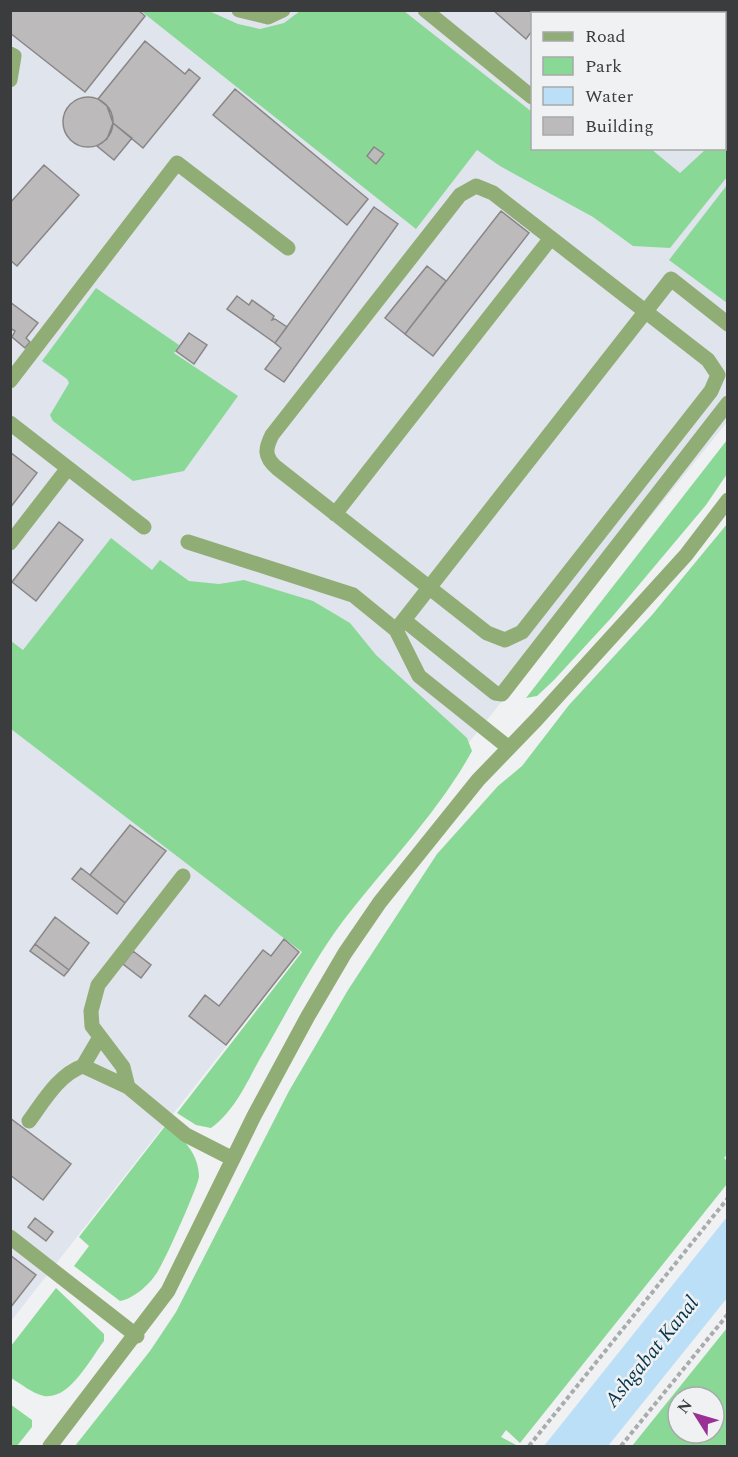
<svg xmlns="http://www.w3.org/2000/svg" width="738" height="1457" font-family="Spectral,serif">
	<rect width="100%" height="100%" fill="#eff1f3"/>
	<path fill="#dfe4ed" d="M11,11H605L609,13L532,14V148H724L727,108V422L300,952L11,1321Z
		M621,11H727V86L724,84V14H625Z"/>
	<path fill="#8ad896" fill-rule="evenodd" d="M141,11H209L238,24L260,29L284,23L300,11H404L532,112V148L651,149L680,173L706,149L724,148L725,87L728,89L727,177L670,248L633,246L593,217L500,166L477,150L416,229Z
		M727,185V303L669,260Z
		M96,288L179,345L174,353L238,396L184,471L133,481L53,421L50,415L69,383L67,379L42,361Z
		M727,440V474L706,505L612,617L554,680L537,696L526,698Z
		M727,524L728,1153L724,1158L727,1161V1184L520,1443L506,1430L501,1437L518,1446H75L150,1351L176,1312L289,1091L348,990L437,854L498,786L522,766L569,705L652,615Z
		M111,538L152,570L160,560L189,581L219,584L244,580L313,601L350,623L376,655L467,738L472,751C438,813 386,865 343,921C313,961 290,1007 265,1050C248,1078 238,1108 211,1128L196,1125L177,1113L302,952L11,729V641L23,650Z
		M166,1125C183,1138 199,1154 199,1177C198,1186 163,1266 156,1274C149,1285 133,1299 120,1301L74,1266L89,1246L79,1237Z
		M56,1288L104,1334V1341C90,1359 70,1400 44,1396C33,1394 20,1383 11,1378V1346Z
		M727,1328V1446H632ZM678,1397H714V1433H678Z
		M10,1404L32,1420V1427L17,1446H11Z"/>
	<path fill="#badff6" d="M727,1217V1298L608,1446H544Z"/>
	<path fill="#bdbabb" stroke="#898687" stroke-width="1.5" d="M10,10H138L145,16L85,92L10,33Z
		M493,10H550L547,14H532V31L526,39Z
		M145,41L185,74L189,69L200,78L143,148L113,123L107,106L98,99Z
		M235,89L368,199L347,225L213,115Z
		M63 122a25 25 0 1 1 50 0a25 25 0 1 1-50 0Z
		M113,123L132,138L114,160L97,146L107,139Z
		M374,147L384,154L376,164L367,156Z
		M44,165L79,195L17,266L10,260V203Z
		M374,207L398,224L284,382L265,369L281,348L275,343Z
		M501,211L529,233L433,356L405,334Z
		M427,266L446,281L405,334L385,318Z
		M237,296L249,305L252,300L274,316L272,320L275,319L287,327L275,343L227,309Z
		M10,302L38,323L26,338L30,342L25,348L12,337L15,331L10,328Z
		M189,333L207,345L194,364L176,351Z
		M10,452L37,473L10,508Z
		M59,522L83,540L36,601L12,582Z
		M130,825L166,851L125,903L90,875Z
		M81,868L125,903L117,914L72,879Z
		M55,917L89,943L69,970L35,944Z
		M284,939L299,952L226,1045L189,1016L205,995L219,1006L263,950L271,956Z
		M35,944L69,970L64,976L30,951Z
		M133,951L151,965L141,978L123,964Z
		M10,1118L71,1164L43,1200L10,1175Z
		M35,1218L53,1232L46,1241L28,1227Z
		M10,1255L36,1275L10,1308Z"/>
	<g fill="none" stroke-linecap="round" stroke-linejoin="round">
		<path stroke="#a9abad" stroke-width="4" stroke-dasharray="4.5 3" stroke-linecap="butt" d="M529,1446L728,1198
			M621,1446L728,1314"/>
		<path stroke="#91ad76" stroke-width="15" d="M239,10L268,17L283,10
			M425,10L532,97
			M10,54L14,56L10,80
			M476,186L493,193L708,360L718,375L711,391L522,632L505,640L487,633L277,468C264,457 265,449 272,435L460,195Z
			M10,381L177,163L288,248
			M10,423L144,527
			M335,514L551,238
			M188,542L353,595L396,630L419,676L509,748
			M10,543L68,468
			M404,620L495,693L502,694L728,403
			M396,630L671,279L728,324
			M83,1066L100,1037
			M128,1087L123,1067L92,1026L91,1011L98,985L183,876
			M29,1121C43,1102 59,1074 83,1066L128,1087L186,1135L233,1159
			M10,1237L137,1336
			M50,1446L168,1291L254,1116L308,1016L345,953L380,902L478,780L536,720L686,555L728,500"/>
	</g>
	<g text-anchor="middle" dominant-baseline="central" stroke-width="5" stroke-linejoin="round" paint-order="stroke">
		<g font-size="21" font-style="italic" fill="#07364c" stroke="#eff1f3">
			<text transform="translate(652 1352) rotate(-51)">Ashgabat Kanal</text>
		</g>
	</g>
	<rect width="738" height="1457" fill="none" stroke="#3b3c3d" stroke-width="24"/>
	<rect x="531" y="12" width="195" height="138" fill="#eff1f3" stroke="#a7a9aa" stroke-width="1.5"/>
	<rect x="543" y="32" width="30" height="9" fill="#91ad76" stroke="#a7a9aa" stroke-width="1.5"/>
	<text x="585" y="42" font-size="18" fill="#3b3c3d">Road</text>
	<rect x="543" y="57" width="30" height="18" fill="#8ad896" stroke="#a7a9aa" stroke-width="1.5"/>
	<text x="585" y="72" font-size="18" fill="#3b3c3d">Park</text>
	<rect x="543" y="87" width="30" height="18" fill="#badff6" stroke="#a7a9aa" stroke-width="1.5"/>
	<text x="585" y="102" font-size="18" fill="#3b3c3d">Water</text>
	<rect x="543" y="117" width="30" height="18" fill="#bdbabb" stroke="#a7a9aa" stroke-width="1.5"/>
	<text x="585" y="132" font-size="18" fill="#3b3c3d">Building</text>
	<g transform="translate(696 1415) rotate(307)"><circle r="28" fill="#eff1f3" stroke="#a7a9aa" stroke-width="1.5"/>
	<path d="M0-4.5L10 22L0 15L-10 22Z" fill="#993195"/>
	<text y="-9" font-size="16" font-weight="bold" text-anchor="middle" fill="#3b3c3d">N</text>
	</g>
</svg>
